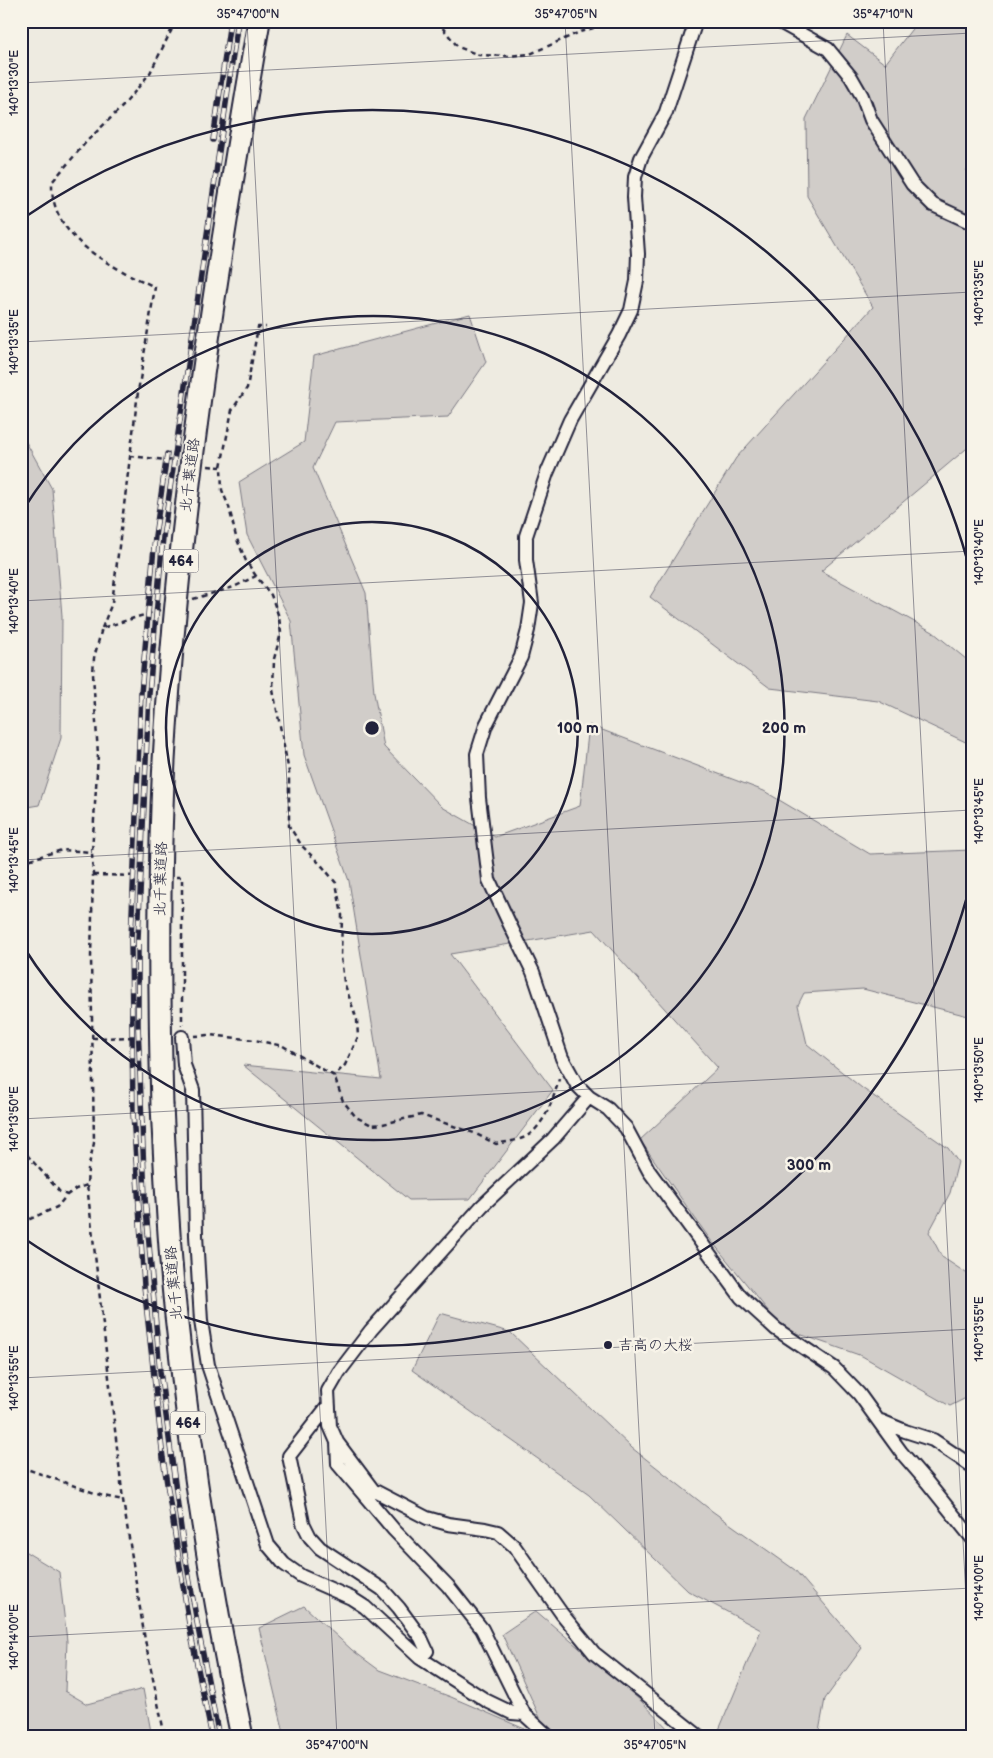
<svg xmlns="http://www.w3.org/2000/svg" width="993" height="1758" font-family="'Balsamiq Sans','Klee One',sans-serif">
	<rect width="100%" height="100%" fill="#eeebe1"/>
	<filter id="ink" filterUnits="userSpaceOnUse"><feTurbulence type="fractalNoise" baseFrequency=".02" numOctaves="2"/><feDisplacementMap in="SourceGraphic" scale="10" xChannelSelector="R" yChannelSelector="G"/><feConvolveMatrix kernelMatrix="1 2 1 2 8 2 1 2 1" color-interpolation-filters="sRGB"/></filter>
	<g filter="url(#ink)">
		<path fill="#d1cdc9" stroke="#7a7882" d="M918,21H972V160L966,171L972,174V444L821,571L933,632L972,664V745L878,701L770,688L650,597L736,458L873,307L807,196L806,119L847,35L885,64Z
			M470,314L486,362L448,417L335,422L313,468L366,593L374,693L384,747L442,807L495,837L580,806L589,725L764,791L870,854L972,850V1017L863,989L804,993L798,1005L807,1044L862,1088L948,1148L958,1162L950,1193L929,1232L942,1257L972,1277V1395L950,1406L862,1356L782,1328L709,1238L640,1140L718,1068L594,930L450,954L553,1090L470,1199L409,1200L243,1065L381,1079L349,881L304,755L291,621L247,535L239,482L304,442L314,356Z
			M21,433L52,489L62,616L61,738L39,805L21,808Z
			M440,1313L510,1332L632,1448L712,1511L795,1570L862,1648L825,1699L818,1737H716L761,1630L688,1591L589,1495L412,1370Z
			M21,1549L59,1572L67,1641L65,1691L87,1704L143,1689L152,1737H21Z
			M304,1606L352,1650L379,1670L451,1697L527,1730L542,1722L502,1634L536,1611L641,1701L676,1737H285L259,1628Z"/>
		<g fill="none" stroke-linecap="round" stroke-linejoin="round">
			<defs>
				<path id="minor" d="M696,21L666,112L641,158L635,177L634,197L638,254L637,281L631,310L619,335L570,420L547,473L526,536V560L532,603L528,630L521,657L486,725L477,754L479,798L489,880L510,925L533,972L562,1058L577,1085L589,1097L608,1109L626,1128L649,1171L741,1297L776,1329L834,1368L859,1394L901,1452L927,1482L972,1538
					M778,21L828,49L851,77L862,96L871,120L912,184L933,205L972,223
					M182,1037L184,1065L193,1090L196,1235L201,1321L208,1365L268,1545L284,1564L301,1576L351,1598L365,1607L420,1658L427,1651L421,1638L399,1608L382,1589L320,1548L310,1537L303,1523L289,1456L328,1406
					M589,1097L553,1139L482,1206L371,1330L339,1372L328,1391L330,1426L337,1442L373,1490L427,1518L448,1524L485,1529L498,1532L514,1546L562,1614L594,1653L700,1737
					M881,1421L905,1431L933,1440L972,1466
					M337,1442L338,1464L394,1530L448,1586L482,1629L524,1714L549,1737
					M420,1658L487,1701L512,1713L524,1714"/>
				<path id="trunk" d="M162,1106C166,1182 169,1258 178,1333C192,1468 214,1604 242,1737"/>
			</defs>
			<use href="#minor" stroke="#22223b" stroke-width="16"/>
			<use href="#trunk" stroke="#22223b" stroke-width="25"/>
			<path stroke="#22223b" stroke-width="2.5" stroke-dasharray="5 4" stroke-linecap="butt" d="M437,21L458,47L479,55L508,56L530,54L580,32L617,21
				M130,456L175,461
				M208,466L221,467
				M256,576L246,561L236,537L229,507L222,490L221,467L232,410L247,388L258,327H266
				M193,599L234,587L256,576L271,595L279,617L281,633L274,659L273,690L289,772V826L302,846L323,867L336,883L342,915L341,957L344,982L357,1020L358,1037L345,1065L334,1076
				M160,610L102,628L94,658L93,674L98,755L92,852L93,875L91,957L94,1143L88,1169L87,1185L123,1500L145,1640L165,1737
				M102,628L112,603L138,392L155,287C117,269 65,246 54,202C52,196 52,189 52,182L87,141L123,106L150,73L176,21
				M21,862L62,850L92,852
				M93,875L143,876
				M176,877H182V1025
				M194,1036L209,1035L255,1040L283,1046L334,1076L343,1101L356,1117L372,1125L383,1124L421,1115L474,1133L496,1144C505,1142 515,1141 523,1138C543,1130 554,1098 559,1079
				M92,1038L143,1037
				M21,1148L60,1192L67,1195
				M21,1223L57,1207L67,1195L76,1189L87,1185
				M21,1467L103,1496L123,1500"/>
			<use href="#minor" stroke="#f7f3e8" stroke-width="12"/>
			<use href="#trunk" stroke="#f7f3e8" stroke-width="21"/>
			<defs>
				<path id="rail" d="M213,140L230,21
					M167,454L155,536L141,693L131,939L133,1113L144,1286L163,1458L190,1630L212,1737
					M219,1737L198,1628L183,1543L160,1371L145,1198L138,1025V939L149,694L163,537L238,21"/>
			</defs>
			<use href="#rail" stroke="#22223b" stroke-width="5.5"/>
			<use href="#rail" stroke="#f7f3e8" stroke-width="4" stroke-dasharray="11" stroke-linecap="butt"/>
			<defs>
				<path id="trunk-bridge" d="M162,1106C159,991 158,876 164,761C178,512 217,266 259,21"/>
			</defs>
			<use href="#trunk-bridge" stroke="#22223b" stroke-width="25" stroke-linecap="butt"/>
			<use href="#trunk-bridge" stroke="#f7f3e8" stroke-width="21"/>
		</g>
	</g>
	<path fill="none" stroke="#22223b" stroke-width="1" stroke-opacity="0.45" d="M247,21L337,1737M565,21L655,1737M883,21L972,1712M21,83L972,33M21,342L972,292M21,601L972,551M21,860L972,810M21,1119L972,1069M21,1378L972,1329M21,1637L972,1588"/>
	<g fill="none" stroke="#22223b" stroke-width="2.5">
		<circle cx="372" cy="728" r="206"/>
		<path d="M23 510A412 412 0 1 1 23 946"/>
		<path d="M972 878A618 618 0 0 1 22 1237M22 219A618 618 0 0 1 972 578"/>
	</g>
	<circle fill="#22223b" stroke="#f7f3e8" stroke-width="2" cx="608" cy="1345" r="5"/>
	<g text-anchor="middle" dominant-baseline="central" stroke-width="5" stroke-linejoin="round" paint-order="stroke">
		<g fill="#f7f3e8" stroke="#62616f" stroke-width="1">
			<rect x="163.5" y="549.5" width="35" height="23" rx="4"/>
			<rect x="170.5" y="1411.5" width="35" height="23" rx="4"/>
		</g>
		<g font-size="14" font-weight="bold" fill="#22223b">
			<text x="181" y="561">464</text>
			<text x="188" y="1423">464</text>
		</g>
		<g font-size="15" fill="#22223b" stroke="#f7f3e8">
			<text transform="translate(190 475) rotate(-83)">北千葉道路</text>
			<text transform="translate(161 879) rotate(-89)">北千葉道路</text>
			<text transform="translate(174 1283) rotate(-95)">北千葉道路</text>
		</g>
		<g font-size="15" fill="#22223b" stroke="#f7f3e8" text-anchor="start">
			<text x="618" y="1345">吉高の大桜</text>
		</g>
	</g>
	<circle cx="372" cy="728" r="8" fill="#22223b" stroke="#f7f3e8" stroke-width="2.5"/>
	<g font-size="15" text-anchor="middle" font-weight="bold" fill="#22223b" stroke="#f7f3e8" stroke-width="5" stroke-linejoin="round" paint-order="stroke">
		<text x="578" y="733">100 m</text>
		<text x="784" y="733">200 m</text>
		<text x="809" y="1170">300 m</text>
	</g>
	<rect width="993" height="1758" fill="none" stroke="#f7f3e8" stroke-width="55"/>
	<rect x="28" y="28" width="938" height="1702" fill="none" stroke="#22223b" stroke-width="2"/>
	<g font-size="12" text-anchor="middle" fill="#22223b">
		<text x="248" y="18">35°47'00"N</text>
		<text x="566" y="18">35°47'05"N</text>
		<text x="883" y="18">35°47'10"N</text>
		<text transform="translate(14 83) rotate(-90)" y="4">140°13'30"E</text>
		<text transform="translate(979 293) rotate(-90)" y="4">140°13'35"E</text>
		<text transform="translate(14 342) rotate(-90)" y="4">140°13'35"E</text>
		<text transform="translate(979 552) rotate(-90)" y="4">140°13'40"E</text>
		<text transform="translate(14 601) rotate(-90)" y="4">140°13'40"E</text>
		<text transform="translate(979 811) rotate(-90)" y="4">140°13'45"E</text>
		<text transform="translate(14 860) rotate(-90)" y="4">140°13'45"E</text>
		<text transform="translate(979 1070) rotate(-90)" y="4">140°13'50"E</text>
		<text transform="translate(14 1119) rotate(-90)" y="4">140°13'50"E</text>
		<text transform="translate(979 1329) rotate(-90)" y="4">140°13'55"E</text>
		<text transform="translate(14 1378) rotate(-90)" y="4">140°13'55"E</text>
		<text transform="translate(979 1588) rotate(-90)" y="4">140°14'00"E</text>
		<text transform="translate(14 1637) rotate(-90)" y="4">140°14'00"E</text>
		<text x="337" y="1749">35°47'00"N</text>
		<text x="655" y="1749">35°47'05"N</text>
	</g>
</svg>
